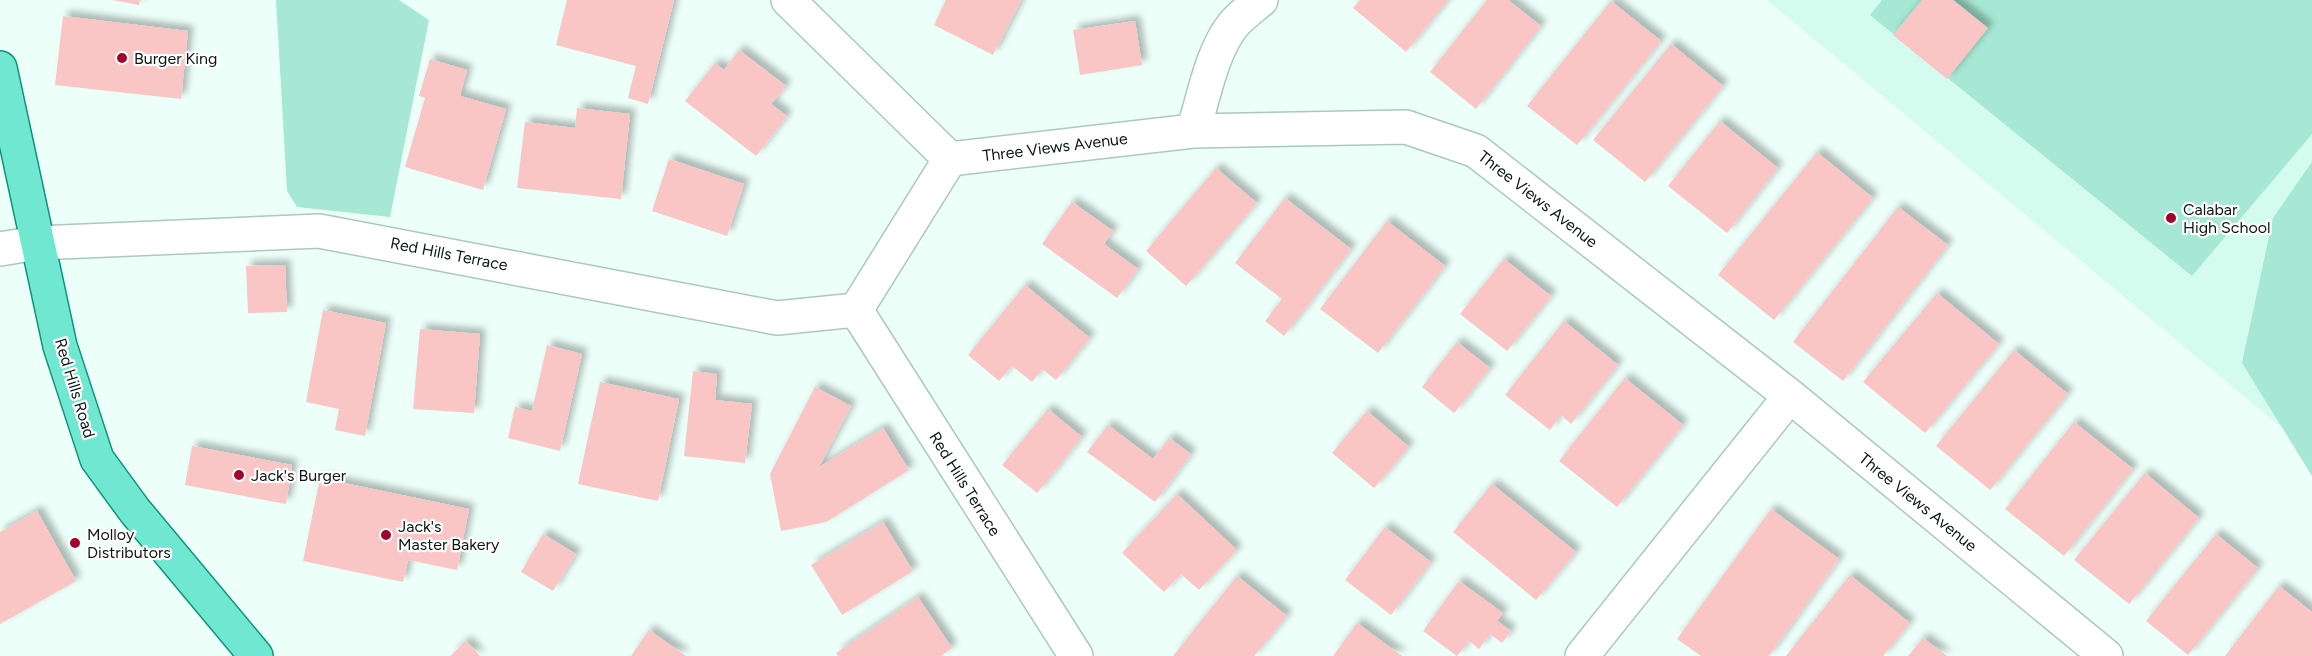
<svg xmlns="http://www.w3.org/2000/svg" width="2312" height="656" font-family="Figtree,sans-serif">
	<defs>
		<filter id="shadow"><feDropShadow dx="5.5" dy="-5.5" stdDeviation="3" flood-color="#0004"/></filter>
	</defs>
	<rect width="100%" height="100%" fill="#edfff9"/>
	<path fill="#d3fbee" d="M1767,0H2312V453L2292,436Z"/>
	<path fill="#a6e8d4" d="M276,0H399L429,20L390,217L297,207L287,191Z
		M1882,0H2312V134L2192,276L1870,15Z
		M2312,162V476L2242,363L2273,218Z"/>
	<path fill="#f9c5c5" filter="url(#shadow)" d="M112,0H140L139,5Z
		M567,0H674L648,104L628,98L636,66L556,45Z
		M946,0H1021L993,55L934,25Z
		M1360,0H1448L1406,52L1353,8Z
		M1487,0H1508L1541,26L1476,109L1430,72Z
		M1922,0H1953L1988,28L1947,79L1893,35Z
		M1611,1L1661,41L1577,145L1527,106Z
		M63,16L188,31L181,99L55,85Z
		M1135,21L1142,65L1080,75L1073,30Z
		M1671,44L1723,86L1645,182L1593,140Z
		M739,50L786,86L771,104L787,116L756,156L685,101L715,63L724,70Z
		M430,59L467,70L460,96L506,109L483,190L405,167L425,98L419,96Z
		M577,108L630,114L621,199L517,188L525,122L575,128Z
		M1720,121L1778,168L1727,233L1668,186Z
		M1817,152L1873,198L1774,320L1718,275Z
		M669,159L744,184L727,236L652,211Z
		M1216,168L1257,203L1186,286L1146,251Z
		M1285,198L1351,249L1284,336L1265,321L1282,299L1235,263Z
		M1072,202L1113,231L1104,244L1138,269L1117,298L1042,244Z
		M1898,207L1948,245L1843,381L1793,342Z
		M1387,221L1445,266L1378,353L1320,309Z
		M1504,259L1551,296L1507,351L1460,314Z
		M285,265L287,312L248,313L246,266Z
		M1025,285L1090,338L1056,380L1042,369L1032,382L1012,366L999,381L968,355Z
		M1937,293L1999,344L1925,433L1863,382Z
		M323,310L386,323L365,436L335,430L339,409L306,402Z
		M1564,321L1618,365L1571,424L1561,415L1550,430L1505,395Z
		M420,329L480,334L474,413L413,409Z
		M1457,342L1490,368L1454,413L1422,387Z
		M547,345L582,354L560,451L508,438L515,407L532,411Z
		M2014,350L2068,394L1990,490L1936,446Z
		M693,371L717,374L715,400L752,404L745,463L684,456Z
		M1625,378L1683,425L1617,507L1559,461Z
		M600,382L679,399L658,501L578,484Z
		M815,387L851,406L819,467L883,428L909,470L826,522L781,531L770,474Z
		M1048,409L1082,437L1037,493L1002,465Z
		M1367,411L1409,447L1374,488L1332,453Z
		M2074,422L2133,469L2064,556L2005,509Z
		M1108,425L1153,459L1169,438L1191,454L1155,502L1087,452Z
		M192,446L292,465L286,504L185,485Z
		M2145,473L2199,518L2129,604L2074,560Z
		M320,478L469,509L457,570L408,560L403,582L303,561Z
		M1492,484L1576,552L1536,600L1453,532Z
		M1177,494L1237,550L1199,590L1181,574L1164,592L1122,553Z
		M1771,509L1839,559L1769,656H1701L1677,639Z
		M37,511L76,581L0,624V532Z
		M883,522L913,571L842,615L811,565Z
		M1385,527L1431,562L1391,615L1345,580Z
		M543,534L576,554L553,591L521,572Z
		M2216,534L2258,568L2188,655L2146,621Z
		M1850,575L1910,623L1883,656H1786Z
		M1237,576L1287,616L1254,656H1173Z
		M1459,581L1503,613L1497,621L1511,631L1502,643L1490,634L1479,649L1469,641L1457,656L1423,631Z
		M2279,586L2312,612V656H2225Z
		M918,597L952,648L941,656H838L836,653Z
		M1357,623L1402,656H1333Z
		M649,630L686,656H631Z
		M1923,638L1947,656H1908Z
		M466,641L480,656H450Z"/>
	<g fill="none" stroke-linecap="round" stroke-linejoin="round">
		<defs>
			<path id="minor" d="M788,0L950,159
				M1193,131C1204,97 1211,53 1233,25C1240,16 1252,8 1261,0
				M950,159L1193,131L1406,127L1476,151L1790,396L2106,656
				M0,249L37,243L319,231L777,318L856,310
				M856,310L1076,656
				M856,310L950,159
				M1582,656L1790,396"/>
			<path id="major" d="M0,68L60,346L97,459L135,511L256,656"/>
		</defs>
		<use href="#minor" stroke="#abc8bf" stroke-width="36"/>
		<use href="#major" stroke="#0f937b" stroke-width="36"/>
		<use href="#minor" stroke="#fff" stroke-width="33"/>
		<use href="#major" stroke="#70e7d1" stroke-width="33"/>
	</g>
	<g fill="#a3042b" stroke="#fff" stroke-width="2">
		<circle cx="122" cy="58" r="6"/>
		<circle cx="2171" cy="218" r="6"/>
		<circle cx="239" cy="475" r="6"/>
		<circle cx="386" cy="535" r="6"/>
		<circle cx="75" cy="543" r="6"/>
	</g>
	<g text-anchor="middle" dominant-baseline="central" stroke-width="4.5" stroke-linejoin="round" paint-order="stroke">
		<g font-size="16" fill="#0c1613" stroke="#fff" text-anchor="start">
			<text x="134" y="58">Burger King</text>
			<text x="2183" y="209">Calabar<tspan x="2183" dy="18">High School</tspan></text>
			<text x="251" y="475">Jack's Burger</text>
			<text x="398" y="526">Jack's<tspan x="398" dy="18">Master Bakery</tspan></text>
			<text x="87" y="534">Molloy<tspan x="87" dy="18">Distributors</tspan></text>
		</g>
		<g font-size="16" fill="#0c1613" stroke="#fff">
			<text transform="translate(1055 147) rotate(-7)">Three Views Avenue</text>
			<text transform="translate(1538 199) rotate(38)">Three Views Avenue</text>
			<text transform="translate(449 254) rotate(11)">Red Hills Terrace</text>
			<text transform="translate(75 388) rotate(73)">Red Hills Road</text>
			<text transform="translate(965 484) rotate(58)">Red Hills Terrace</text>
			<text transform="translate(1918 502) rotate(39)">Three Views Avenue</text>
		</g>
	</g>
</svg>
